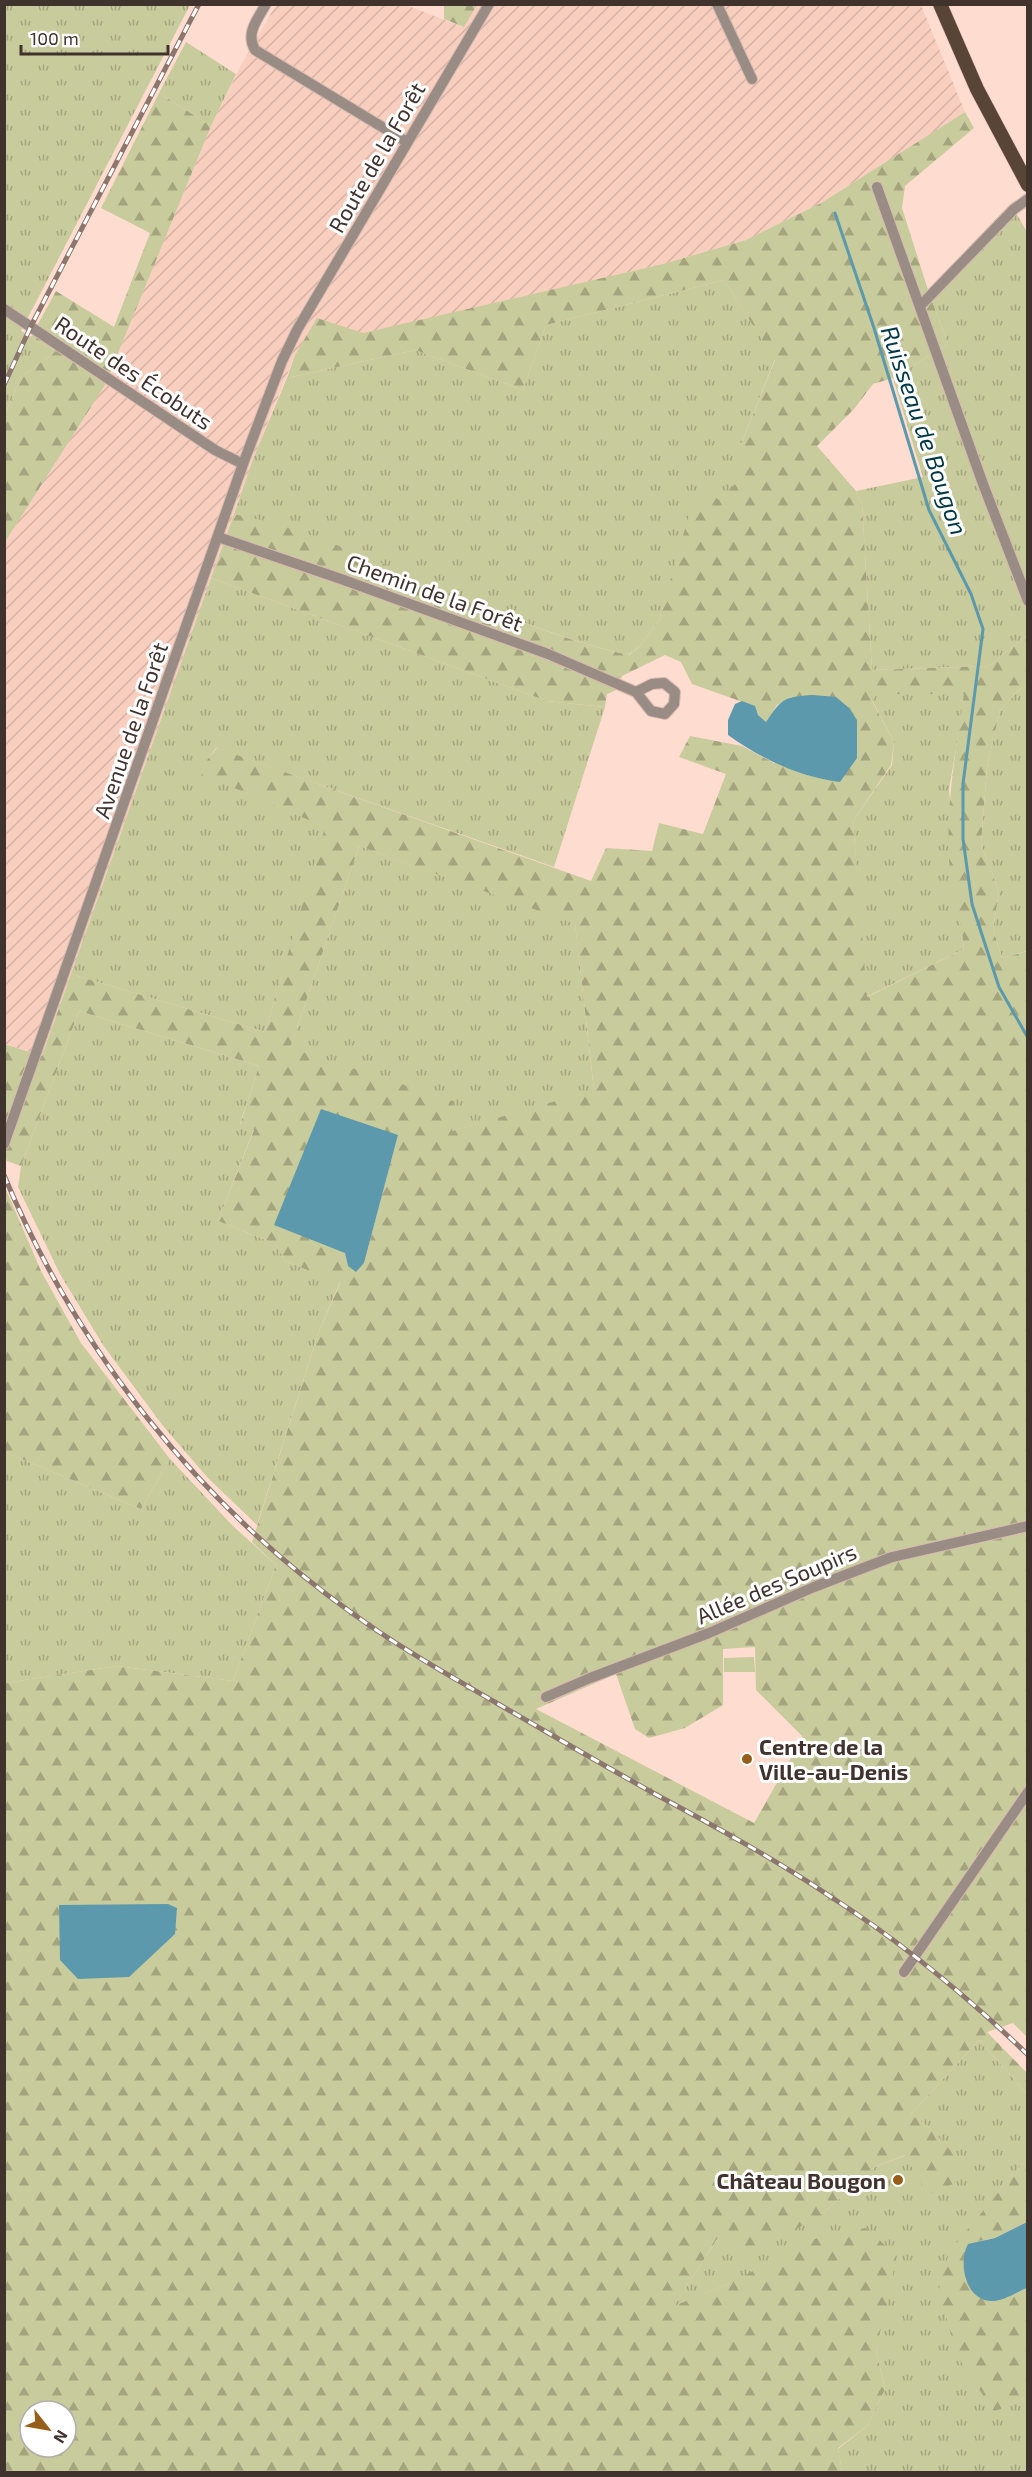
<svg xmlns="http://www.w3.org/2000/svg" width="1032" height="2477" font-family="'Exo 2',sans-serif">
	<defs>
		<pattern id="industrial-furrows" width="10" height="10" patternUnits="userSpaceOnUse" patternTransform="scale(1.5)"><rect width="10" height="10" fill="#f8cfbf"/><path d="M-1 1l2-2M0 10L10 0M9 11l2-2" fill="none" stroke="#d6b2a4"/></pattern>
		<pattern id="grass-tufts" width="24" height="20" patternUnits="userSpaceOnUse" patternTransform="scale(1.5)"><rect width="24" height="20" fill="#c8cb9b"/><path d="M3 7l-1-3M5 7V3M7 7l1-3M15 17l-1-3M17 17v-4M19 17l1-3" fill="none" stroke="#a4a57f"/></pattern>
		<pattern id="forest-firs" width="22" height="20" patternUnits="userSpaceOnUse" patternTransform="scale(1.5)"><rect width="22" height="20" fill="#c8cb9b"/><path d="M5 1l3.5 6h-7zM16 11l3.5 6h-7z" fill="#a4a57f"/></pattern>
	</defs>
	<rect width="100%" height="100%" fill="#fedccf"/>
	<path fill="url(#industrial-furrows)" d="M276,5H406L463,27L477,5H921L965,112L821,203L746,240L663,264L363,334L317,319L295,355L253,459L42,1056L5,1044L4,542L105,385L211,126L241,65Z"/>
	<path fill="url(#grass-tufts)" d="M5,5H190L21,331L56,351L21,377L5,414Z
		M186,42L236,74L211,126L159,93Z
		M1011,204L1028,234L1027,635L989,666L872,670L862,504L856,491L923,477L893,378L948,344L928,290Z
		M724,280L775,359L739,449V480L719,501L673,573L659,620L641,645L628,655C492,623 370,547 234,514L253,459L287,378L415,350L523,390L546,325Z
		M211,578L547,701L605,707L554,867L216,748L198,772L326,827L265,1032L71,974Z
		M1023,686L1028,687L1027,951L1002,958L993,929L999,892L981,844L987,767L1000,710Z
		M879,694H965L949,790L964,949L866,997L853,821L892,765L894,742L871,698Z
		M359,846L575,923L594,1091L452,1131L290,1048Z
		M79,1011L259,1066L240,1124L254,1129L218,1221L276,1244L285,1261L340,1282L318,1334L257,1525L208,1478L163,1426L103,1345L60,1274L18,1187L21,1166Z
		M5,1452L141,1509L170,1459L233,1526L276,1565L233,1681L117,1666L5,1683Z
		M979,2040L1027,2094V2158L985,2209L994,2412L1027,2397V2472H842L838,2449L867,2426L885,2389L876,2350L884,2308L730,2283L673,2307L720,2235L822,2214L875,2167L906,2155L933,2131L911,2114Z"/>
	<path fill="url(#forest-firs)" fill-rule="evenodd" d="M444,5V4L477,5L464,27L444,19Z
		M159,93L211,126L105,385L5,542V414L21,377L56,351L31,337L56,291L114,327L150,233L101,208Z
		M965,112L974,128L905,186L902,208L928,290L948,344L893,378L873,384L854,409L817,446L856,491L862,504L872,670L989,666L1027,635V687L1023,686L1000,710L987,767L981,844L999,892L993,929L1002,958L1028,951L1027,2037L1013,2023L987,2032L1027,2073V2094L979,2040L911,2114L933,2131L961,2162L956,2183L927,2194L905,2155L875,2167L822,2214L745,2259L719,2236L674,2306L730,2283L823,2235L866,2228L897,2256L876,2350L885,2389L867,2426L838,2448L842,2472H5V1683L117,1666L233,1681L276,1565L252,1542L318,1334L340,1283L285,1261L276,1244L218,1221L254,1130L240,1125L259,1066L79,1011L21,1166L7,1161L5,1156L4,1044L42,1056L71,974L265,1032L325,827L197,772L217,748L591,881L606,848L652,851L659,823L703,834L726,774L679,757L690,736L742,746L774,763L857,758V720L836,697H791L777,705L766,722L758,715L754,706L692,684L681,662L665,655L622,676L616,690L607,694L605,707L547,701L211,578L234,514C250,518 267,521 283,526C400,563 508,628 629,655L641,645L659,620L691,508L706,490L719,500L739,480V449L775,360L724,280L546,325L523,390L415,350L287,378L295,355L317,318L363,333L663,264L746,240L821,203ZM879,694H964C956,749 946,803 949,859C950,887 962,919 964,949L867,997L853,821L891,765L894,742L871,699ZM359,846L575,924L594,1090L452,1131L453,1101L290,1048ZM398,1135L364,1263L348,1266L345,1253ZM755,1647L756,1690L803,1737L754,1823L536,1709L616,1674L635,1729L649,1738L685,1728L723,1705V1649ZM30,2411H66V2447H30Z
		M4,1185L41,1271L81,1343L170,1459L141,1509L5,1452Z
		M1027,2158V2222L995,2238L972,2242L982,2299C997,2304 1013,2294 1027,2288V2397L994,2412L956,2354L939,2289L949,2252Z"/>
	<path fill="#c8cb9b" d="M754,1657L755,1672H724V1658Z"/>
	<path fill="#5c99ac" d="M813,695L836,697L849,708L857,720V758L840,782C800,777 761,759 728,735V720L735,704L742,701L755,706L758,715L766,722C782,698 784,697 813,695Z
		M321,1109L398,1135L364,1263L356,1272L348,1266L345,1253L274,1225Z
		M168,1904L177,1908L175,1934L129,1977L78,1979L60,1960L59,1905Z
		M1027,2222V2288C1017,2292 1003,2301 992,2301C965,2301 958,2262 968,2244L995,2238Z"/>
	<g fill="none" stroke-linecap="round" stroke-linejoin="round">
		<path stroke="#5c99ac" stroke-width="3" d="M835,213L874,328L929,510L971,594L983,629L963,784V839L972,904L999,987L1028,1038"/>
		<defs>
			<path id="minor" d="M266,4C258,19 245,33 255,50L407,142
				M717,4L752,79
				M877,187L983,484L1028,601
				M921,305L1014,209L1028,199
				M4,309L215,450L243,464
				M218,537L341,579L548,654L636,692L651,711L665,714L674,704L675,692L664,683L652,684L636,692
				M4,1144L243,464L282,361L297,330L489,4
				M546,1697L590,1678L709,1633L814,1587L892,1557L1028,1526
				M904,1972L1028,1792"/>
			<path id="major" d="M940,4L977,89L1028,185"/>
		</defs>
		<use href="#minor" stroke="#d8baaf" stroke-width="12"/>
		<use href="#major" stroke="#d8baaf" stroke-width="15"/>
		<use href="#minor" stroke="#988c84" stroke-width="10"/>
		<use href="#major" stroke="#594537" stroke-width="14"/>
		<defs>
			<path id="rail" d="M4,385L31,326L199,4
				M4,1175C76,1349 199,1504 352,1613C397,1646 445,1673 493,1701C547,1732 601,1764 655,1794C714,1826 773,1858 828,1895C900,1941 967,1996 1028,2055"/>
		</defs>
		<use href="#rail" stroke="#8c776e" stroke-width="5"/>
		<use href="#rail" stroke="#fff" stroke-width="3" stroke-dasharray="9" stroke-linecap="butt"/>
	</g>
	<g fill="#965e18" stroke="#fff" stroke-width="2">
		<circle cx="747" cy="1759" r="6"/>
		<circle cx="898" cy="2180" r="6"/>
	</g>
	<g text-anchor="middle" dominant-baseline="central" stroke-width="6" stroke-linejoin="round" paint-order="stroke">
		<g font-size="22" fill="#40332e" stroke="#fff">
			<text transform="translate(376 157) rotate(-60)">Route de la Forêt</text>
			<text transform="translate(134 372) rotate(34)">Route des Écobuts</text>
			<text transform="translate(435 592) rotate(20)">Chemin de la Forêt</text>
			<text transform="translate(130 730) rotate(-71)">Avenue de la Forêt</text>
			<text transform="translate(776 1583) rotate(-23)">Allée des Soupirs</text>
		</g>
		<g font-size="22" font-weight="bold" fill="#40332e" stroke="#fff" text-anchor="start">
			<text x="759" y="1746">Centre de la<tspan x="759" dy="25">Ville-au-Denis</tspan></text>
			<text x="886" y="2180" text-anchor="end">Château Bougon</text>
		</g>
		<g font-size="24" font-style="italic" fill="#003847" stroke="#fff">
			<text transform="translate(925 430) rotate(71)">Ruisseau de Bougon</text>
		</g>
	</g>
	<rect width="1032" height="2477" fill="none" stroke="#40332e" stroke-width="12"/>
	<g transform="translate(48 2429) rotate(121)"><circle r="28" fill="#ffffff" stroke="#b3adab" stroke-width="1.5"/>
	<path d="M0-4.5L10 22L0 15L-10 22Z" fill="#965e18"/>
	<text y="-9" font-size="16" font-weight="bold" text-anchor="middle" fill="#40332e">N</text>
	</g>
	<path d="M21 45v9h147v-9" fill="none" stroke="#40332e" stroke-width="3"/>
	<text x="30" y="45" font-size="18" fill="#40332e" stroke="#ffffff" stroke-width="4.5" paint-order="stroke">100 m</text>
</svg>
